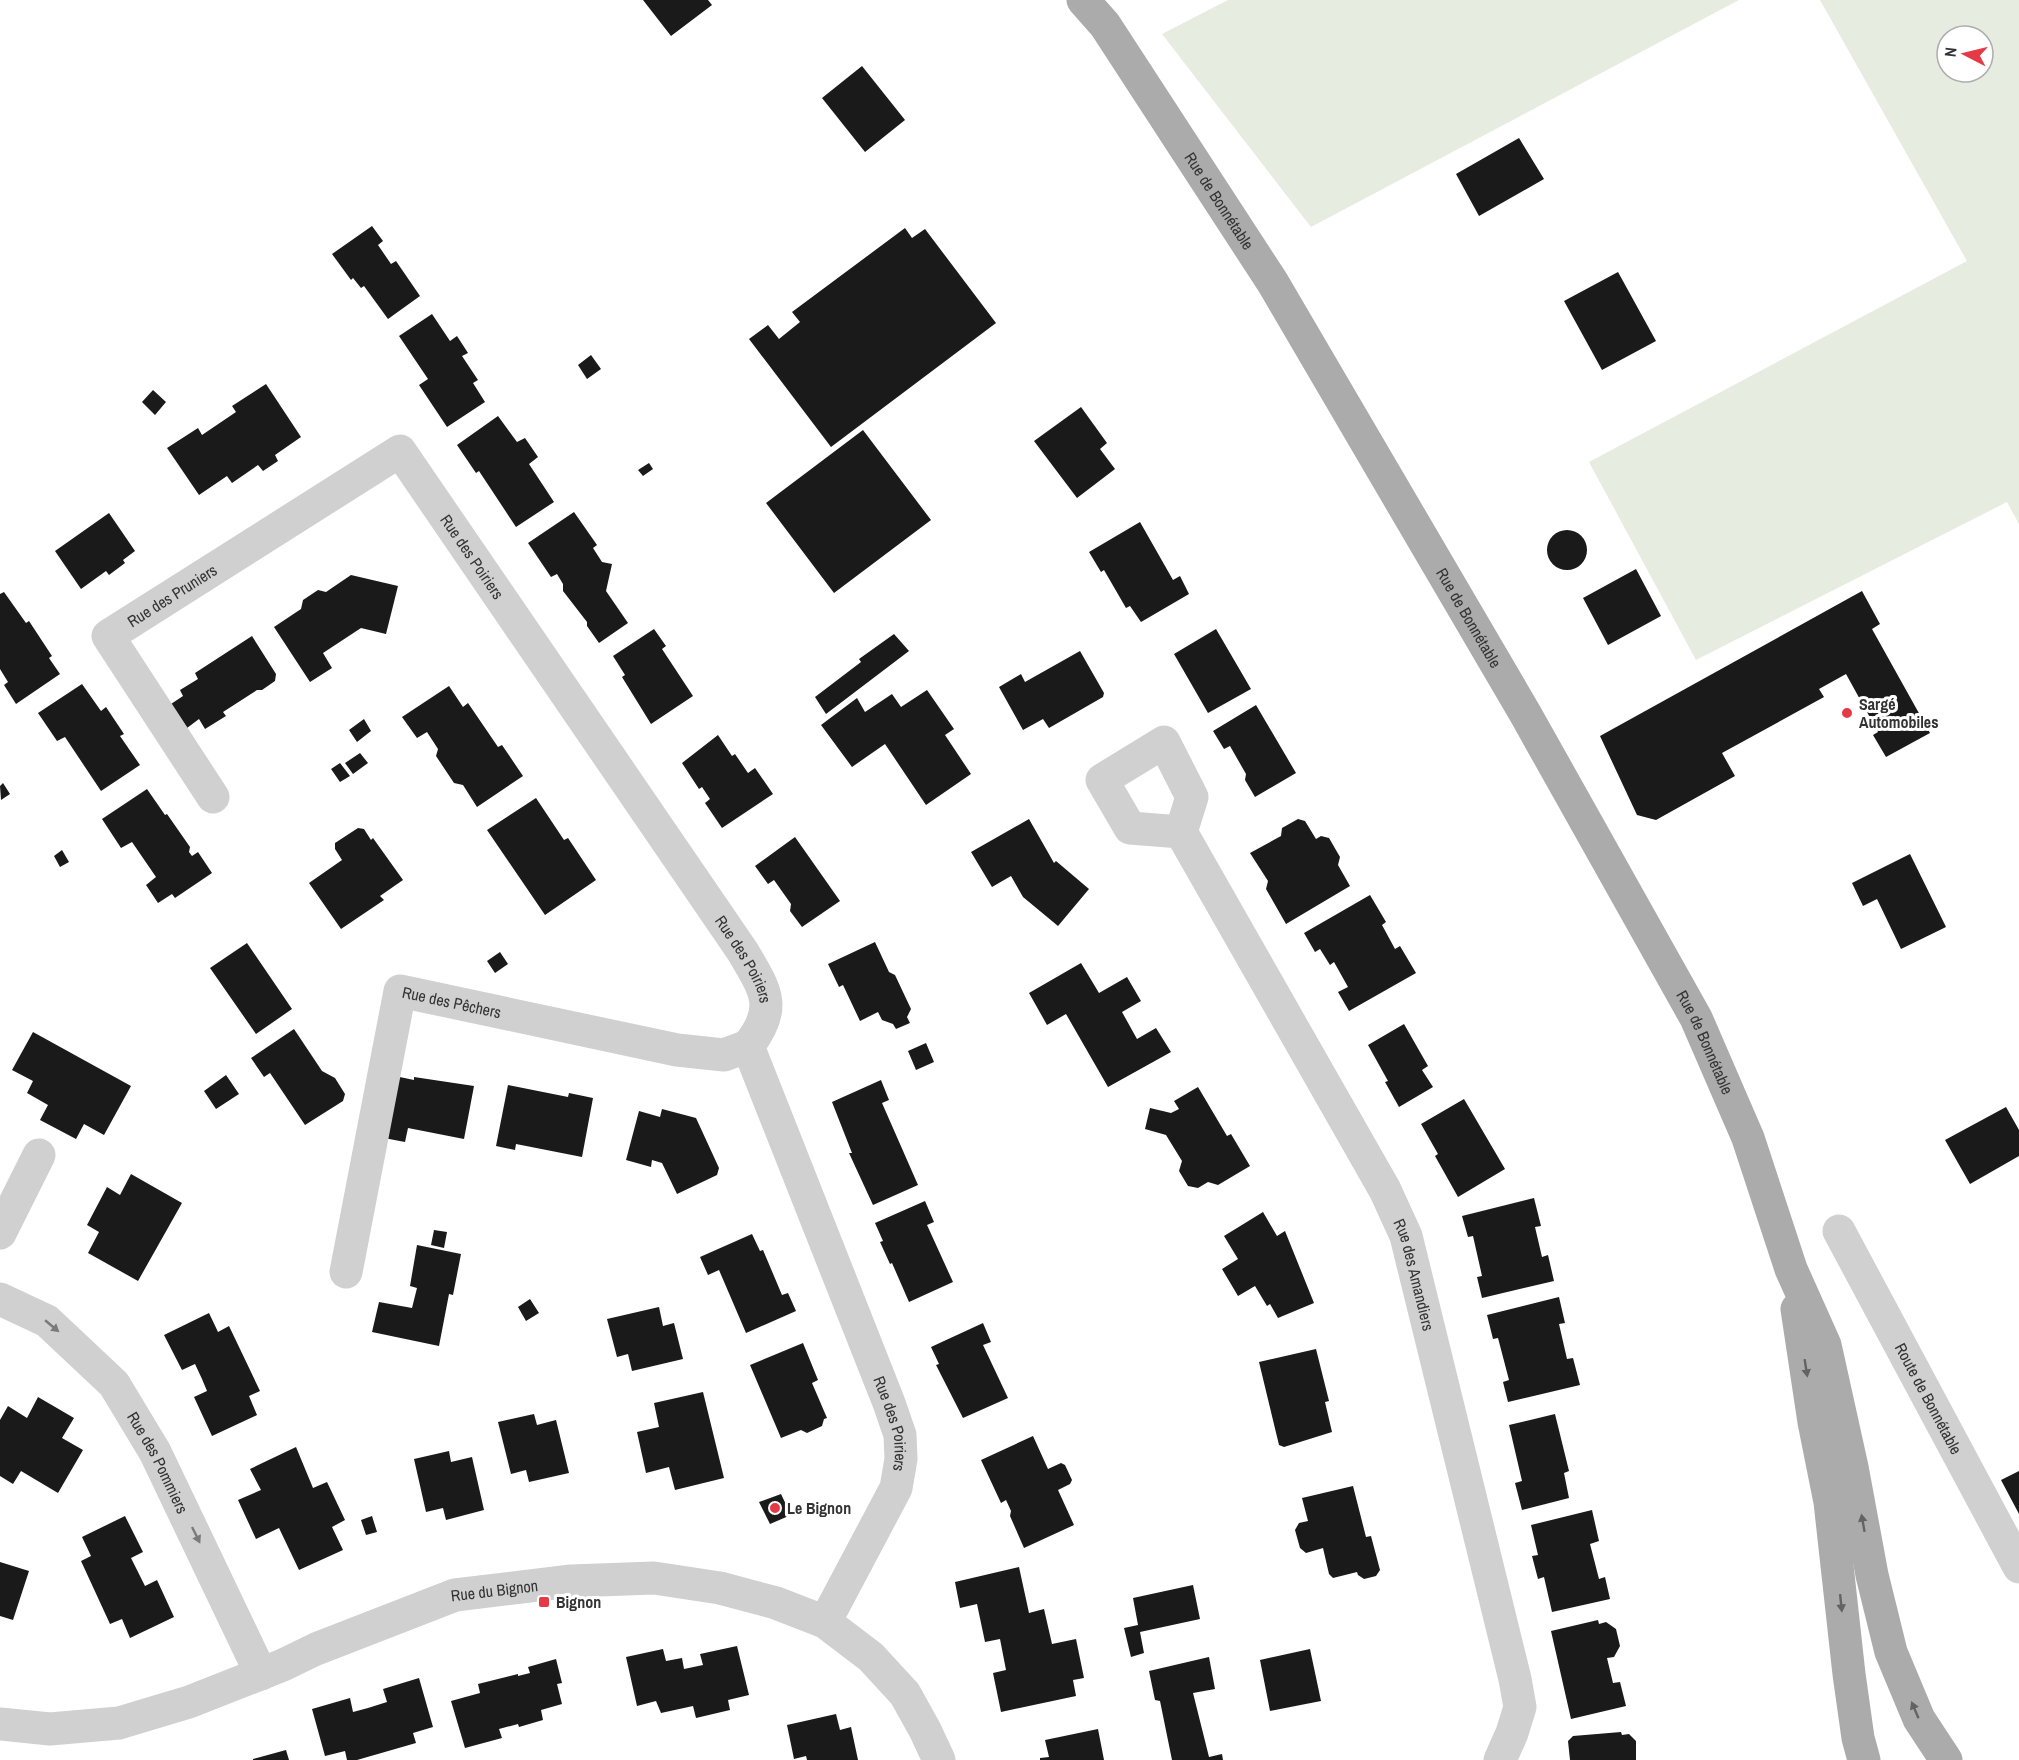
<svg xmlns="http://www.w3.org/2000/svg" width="2019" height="1760" font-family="'Archivo Narrow',sans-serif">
	<rect width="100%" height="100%" fill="#fff"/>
	<path fill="#e6ecdf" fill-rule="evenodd" d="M1228,0H1739L1311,227L1162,34Z
		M1820,0H2019V524L2007,502L1696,660L1589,462L1967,261ZM1947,36H1983V72H1947Z"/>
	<path fill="#1a1a1a" d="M643,0H708L712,5L671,36Z
		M862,66L905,120L865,152L822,98Z
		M1519,138L1544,179L1479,216L1456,174Z
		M372,226L383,241L378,245L391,264L396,261L420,296L388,319L364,286L361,288L353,278L351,280L332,254Z
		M905,228L912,238L925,229L996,323L831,447L749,339L768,325L779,339L800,322L792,312Z
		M1618,272L1656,341L1602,370L1564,301Z
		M432,314L450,341L457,336L468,353L462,356L478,380L473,383L485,402L447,427L419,385L428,379L399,336Z
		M591,355L601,369L587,379L578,365Z
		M266,384L301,437L275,455L278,461L263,471L258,465L232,483L227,476L199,495L167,448L198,428L202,435L236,412L232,406Z
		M153,390L166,402L155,415L142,402Z
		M1081,407L1107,443L1100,449L1115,469L1077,498L1034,441Z
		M498,416L517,442L525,438L538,457L529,464L554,502L516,527L479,471L476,473L457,445Z
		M863,430L931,520L834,593L766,503Z
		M649,463L653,469L643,476L638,470Z
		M574,512L597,545L593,548L602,562L612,564L606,591L628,623L599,643L587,626V622L563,591V584L557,574L551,577L528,543Z
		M109,513L135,551L123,560L125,563L109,575L106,571L81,589L55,551Z
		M1140,522L1173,580L1180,576L1189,594L1141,622L1130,606L1126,608L1104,570L1101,572L1089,552Z
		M1547 550a20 20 0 1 1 40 0a20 20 0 1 1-40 0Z
		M1636,569L1661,616L1608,645L1583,598Z
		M351,575L398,586L386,634L361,628L323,653L332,668L310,682L274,627L301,609L303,600L318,590L326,592Z
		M1862,591L1880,624L1872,629L1930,733L1886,757L1873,735L1878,732L1846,674L1819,689L1824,697L1722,753L1735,776L1656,820L1637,815L1600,736Z
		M4,592L26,623L29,621L52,656L49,658L60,674L16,704L4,685L8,682L0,669V594Z
		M654,629L666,646L662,649L693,696L651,724L622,677L625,675L613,656Z
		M1216,629L1251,689L1208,713L1174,654Z
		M894,634L909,651L826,714L815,697L861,662L859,659Z
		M252,636L276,674L275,681L262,690H257L223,712L226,716L205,729L199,719L187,728L171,704L183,696L180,690L198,679L195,673Z
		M1080,651L1104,693L1103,697L1049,728L1043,719L1023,730L999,687L1021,674L1025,682Z
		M82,684L101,711L106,707L124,734L120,736L140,765L101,791L65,737L57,741L38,713Z
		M449,686L463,707L468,703L498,747L502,745L523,776L477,807L463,785L454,783L436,756L438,749L427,732L417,738L402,717Z
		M927,690L954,729L945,735L971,774L926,805L885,744L852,767L821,725L857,698L865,712L892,694L901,707Z
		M1256,705L1296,773L1255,797L1245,780L1246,774L1230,746L1224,749L1213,731Z
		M364,719L371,731L357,742L349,730Z
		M718,735L732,756L735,754L748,773L755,768L773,794L722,828L705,803L710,799L702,787L699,789L682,763Z
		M360,753L368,763L353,774L345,763Z
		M340,763L350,776L340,782L331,769Z
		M3,783L10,794L1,800L0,786Z
		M147,789L165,815L167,814L190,847L189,852L192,856L198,852L212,873L175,898L172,894L158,903L146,885L156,877L132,842L121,848L102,819Z
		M536,798L564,840L568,838L596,880L545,915L487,830Z
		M1029,819L1054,863L1056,861L1089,889L1058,926L1023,897L1011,876L992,887L971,852Z
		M1298,819L1305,821L1316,839L1321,836L1329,838L1340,857L1338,865L1350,886L1286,924L1266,889L1268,881L1250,853L1281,836L1282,828Z
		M358,828L364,829L371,840L373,838L403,880L380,896L384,900L341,929L309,883L342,860L335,849V843Z
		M795,837L840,901L802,927L790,911L791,904L774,880L768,884L755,866Z
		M62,850L69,862L60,867L54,856Z
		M1910,854L1946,927L1901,949L1877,899L1863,906L1852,883Z
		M1370,895L1386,922L1382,925L1395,949L1400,946L1416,973L1349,1011L1338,992L1348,987L1334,962L1330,965L1320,949L1315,952L1304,933Z
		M875,942L889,972L895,975L911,1009L907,1017L910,1023L896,1029L893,1024L882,1020L878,1012L860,1021L843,985L839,987L828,964Z
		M247,943L292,1009L256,1034L210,968Z
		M500,952L508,964L495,973L487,961Z
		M1081,963L1099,993L1127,977L1141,1001L1122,1012L1137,1039L1156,1028L1171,1052L1108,1087L1066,1014L1047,1025L1029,993Z
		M1404,1024L1428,1066L1422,1070L1433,1087L1399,1107L1385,1082L1388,1081L1368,1045Z
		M294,1029L322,1071L335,1078L345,1094L343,1101L305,1125L270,1073L264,1077L251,1058Z
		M33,1032L131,1086L104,1135L84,1124L76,1139L40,1120L48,1105L27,1093L33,1081L12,1070Z
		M926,1043L934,1062L916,1070L908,1051Z
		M226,1075L239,1094L216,1109L204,1091Z
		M395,1076L414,1080V1077L474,1086L464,1139L408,1128L405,1142L384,1138Z
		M881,1080L889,1100L882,1103L918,1185L873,1205L849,1153H852L832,1102Z
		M508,1085L568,1097L569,1093L593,1098L582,1157L516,1144L515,1150L496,1146Z
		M1198,1087L1227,1136L1231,1134L1250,1166L1218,1185L1208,1182L1198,1188L1188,1186L1179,1171L1182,1161L1166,1135L1145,1129L1150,1108L1171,1113L1179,1109L1174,1101Z
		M1464,1099L1505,1169L1458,1197L1435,1156L1438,1154L1421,1124Z
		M2006,1107L2019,1130V1156L1970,1184L1945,1140Z
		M662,1109L696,1118L719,1168L717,1175L677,1194L662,1163L652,1160L651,1167L626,1160L639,1111L660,1117Z
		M131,1174L182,1203L138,1281L88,1253L99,1232L87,1225L107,1187L120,1195Z
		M1534,1198L1541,1226L1535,1227L1542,1257L1548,1255L1554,1281L1482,1298L1477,1277L1482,1276L1473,1236L1468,1237L1462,1216Z
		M925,1201L934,1222L927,1225L953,1282L909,1302L892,1263L890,1264L880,1242L883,1241L875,1223Z
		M1263,1212L1277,1236L1285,1231L1314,1303L1278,1318L1270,1304L1267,1306L1255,1286L1238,1296L1222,1269L1238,1259L1224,1236Z
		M434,1230L447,1232L444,1248L431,1245Z
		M752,1234L760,1251L763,1250L782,1295L788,1293L796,1311L746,1333L719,1270L708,1275L700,1257Z
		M417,1245L461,1254L453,1295L449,1294L439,1346L372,1332L379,1302L412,1308L417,1288L410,1286Z
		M1559,1297L1565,1323L1559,1324L1567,1359L1573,1358L1580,1385L1508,1402L1503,1382L1509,1380L1498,1338L1493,1339L1487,1315Z
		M530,1299L539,1313L526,1321L518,1307Z
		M659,1307L663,1326L674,1323L683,1359L632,1371L628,1354L617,1357L607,1319Z
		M209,1313L218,1332L229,1326L260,1391L249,1396L257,1415L212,1436L194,1397L207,1391L202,1379L195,1364L182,1370L164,1335Z
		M983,1323L991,1342L983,1345L1008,1398L963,1418L936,1365L939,1364L931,1347Z
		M803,1343L818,1380L812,1383L827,1418L824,1419L822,1426L807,1433L801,1430L781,1438L750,1365Z
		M1316,1349L1329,1401L1325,1402L1332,1432L1284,1447L1279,1445L1259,1362Z
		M703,1392L724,1478L675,1490L669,1467L646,1473L637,1432L659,1427L654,1403Z
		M38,1397L74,1418L62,1438L83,1450L58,1493L21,1471L13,1484L0,1476V1420L8,1406L27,1418Z
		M534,1414L537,1425L556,1420L569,1473L529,1482L526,1470L511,1474L498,1422Z
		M1555,1414L1569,1471L1564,1473L1569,1498L1522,1510L1515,1483L1522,1481L1509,1425Z
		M1033,1436L1048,1469L1061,1463L1065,1465L1072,1480L1070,1484L1058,1490L1074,1525L1024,1548L1010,1516L1011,1511L1006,1500L1001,1503L981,1460Z
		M296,1447L313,1488L327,1482L345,1520L332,1527L343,1550L299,1570L279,1528L256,1539L238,1500L261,1490L250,1469Z
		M449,1451L451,1462L472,1457L484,1510L446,1520L443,1508L426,1512L414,1459Z
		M2019,1471V1514L2001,1480Z
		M1353,1486L1366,1537L1371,1536L1380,1570L1376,1576L1364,1579L1358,1575L1357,1572L1333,1578L1329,1574L1323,1548L1306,1553L1300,1548L1295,1530L1299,1523L1308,1521L1302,1498Z
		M781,1494L791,1515L770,1524L759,1502Z
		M1592,1510L1599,1541L1590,1544L1599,1579L1605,1577L1610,1599L1552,1612L1544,1577L1538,1579L1532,1556L1538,1555L1531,1525Z
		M125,1516L143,1552L131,1558L145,1586L157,1580L174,1617L130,1638L122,1619L110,1624L81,1561L91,1556L82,1537Z
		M372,1516L377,1532L366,1535L361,1520Z
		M0,1562L29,1571L13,1620L0,1616Z
		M1019,1567L1029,1613L1044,1609L1052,1644L1076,1639L1084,1678L1073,1680L1076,1696L1001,1712L993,1673L1006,1670L1000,1639L985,1642L977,1604L960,1608L955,1582Z
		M1193,1585L1200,1619L1140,1632L1144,1653L1131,1657L1124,1628L1138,1625L1133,1598Z
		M1598,1620L1599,1624L1606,1622L1616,1629L1620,1646L1614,1657L1607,1658L1613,1683L1620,1682L1626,1706L1571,1719L1551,1631Z
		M737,1646L749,1695L728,1700L730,1710L696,1718L693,1706L661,1713L656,1701L637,1706L626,1657L663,1649L666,1661L682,1658L684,1669L703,1665L700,1654Z
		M1310,1649L1321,1701L1270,1711L1260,1660Z
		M1209,1657L1215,1689L1193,1693L1209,1757L1222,1754L1223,1760H1172L1160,1701L1155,1700L1149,1671Z
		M556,1659L562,1683L557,1684L562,1704L541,1710L543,1720L519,1727L518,1724L499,1729L502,1738L465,1748L451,1701L480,1693L478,1684L518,1674V1676L530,1673L528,1667Z
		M419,1678L433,1727L413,1733L416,1743L357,1760H347L345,1751L325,1756L312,1709L350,1698L353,1712L368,1708L387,1702L383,1689Z
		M836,1714L840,1730L851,1727L858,1760H807L806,1756L794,1759L787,1725Z
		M1098,1729L1104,1760H1040V1758L1049,1757L1045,1740Z
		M1621,1732L1622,1735L1629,1734L1636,1741V1760H1570L1568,1741L1573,1736Z
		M286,1750L289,1760H253V1759Z"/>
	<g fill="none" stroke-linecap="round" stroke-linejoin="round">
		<g stroke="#d0d0d0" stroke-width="33">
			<path id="s1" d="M213,797L108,636L400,451L743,952C765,990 779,1007 748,1046L889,1403L900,1435L901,1459L896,1488L825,1622"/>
			<path id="s2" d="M1181,832L1130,828L1102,780L1164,742L1192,797L1181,832L1385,1190L1406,1236L1515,1679L1520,1707L1512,1733L1500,1760"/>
			<path id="s3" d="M1839,1231L2019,1567"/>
			<path d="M0,1233L39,1155"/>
			<path id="s4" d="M346,1272L400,991L677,1050L724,1055L748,1046"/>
			<path id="s5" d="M0,1299L47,1321L114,1384L155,1452L261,1674"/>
			<path id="s6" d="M0,1724L50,1729L119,1723L189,1702L283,1665L316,1649L455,1595L571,1581L654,1578L720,1588L776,1603L825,1622L871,1657L905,1694L925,1730L939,1760"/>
		</g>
		<g stroke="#ababab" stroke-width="33">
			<path id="s7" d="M1083,0L1105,25L1273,283L1526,715L1696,1018L1748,1138L1791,1269L1825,1345L1852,1467L1872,1575L1891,1652L1919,1719L1946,1760"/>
			<path d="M1797,1309L1814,1422L1830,1502L1849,1674L1858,1738L1864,1760"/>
		</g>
	</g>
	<defs><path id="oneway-solid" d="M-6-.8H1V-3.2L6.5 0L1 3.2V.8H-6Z" transform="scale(1.5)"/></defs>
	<g fill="#7a7a7a">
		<use href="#oneway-solid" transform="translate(52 1326) rotate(40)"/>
		<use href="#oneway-solid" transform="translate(196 1535) rotate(64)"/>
	</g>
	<g fill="#636363">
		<use href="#oneway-solid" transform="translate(1806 1368) rotate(81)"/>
		<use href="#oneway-solid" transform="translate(1863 1523) rotate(-100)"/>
		<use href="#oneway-solid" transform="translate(1841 1603) rotate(84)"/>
		<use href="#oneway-solid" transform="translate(1915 1710) rotate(-113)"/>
	</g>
	<g fill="#e63946" stroke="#fff" stroke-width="2">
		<circle cx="1847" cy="713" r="6"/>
		<circle cx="775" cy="1508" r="6"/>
		<rect x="538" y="1596" width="12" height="12" rx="3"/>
	</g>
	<g text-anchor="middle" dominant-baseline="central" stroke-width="6" stroke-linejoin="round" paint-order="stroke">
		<g font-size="16" fill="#333" stroke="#fff">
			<text stroke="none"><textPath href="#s7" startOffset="243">Rue de Bonnétable</textPath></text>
			<text stroke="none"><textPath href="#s1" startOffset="666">Rue des Poiriers</textPath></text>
			<text stroke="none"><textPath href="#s1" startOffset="268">Rue des Pruniers</textPath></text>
			<text stroke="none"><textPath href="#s7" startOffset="729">Rue de Bonnétable</textPath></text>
			<text stroke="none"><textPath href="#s1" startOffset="1152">Rue des Poiriers</textPath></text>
			<text stroke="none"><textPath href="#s4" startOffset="339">Rue des Pêchers</textPath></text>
			<text stroke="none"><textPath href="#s7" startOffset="1215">Rue de Bonnétable</textPath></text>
			<text stroke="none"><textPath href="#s2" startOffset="780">Rue des Amandiers</textPath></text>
			<text stroke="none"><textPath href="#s3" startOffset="190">Route de Bonnétable</textPath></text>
			<text stroke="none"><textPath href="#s1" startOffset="1654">Rue des Poiriers</textPath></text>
			<text stroke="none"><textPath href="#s5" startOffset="234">Rue des Pommiers</textPath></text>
			<text stroke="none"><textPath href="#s6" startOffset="519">Rue du Bignon</textPath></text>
		</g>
		<g font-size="16" font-weight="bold" fill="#333" stroke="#fff" text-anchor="start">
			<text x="1859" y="704">Sargé<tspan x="1859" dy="18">Automobiles</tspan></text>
			<text x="787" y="1508">Le Bignon</text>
			<text x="556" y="1602">Bignon</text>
		</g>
	</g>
	<g transform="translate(1965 54) rotate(277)"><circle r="28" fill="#ffffff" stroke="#adadad" stroke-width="1.5"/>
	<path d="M0-4.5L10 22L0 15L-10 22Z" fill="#e63946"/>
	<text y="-9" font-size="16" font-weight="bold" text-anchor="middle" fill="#333333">N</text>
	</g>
</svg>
